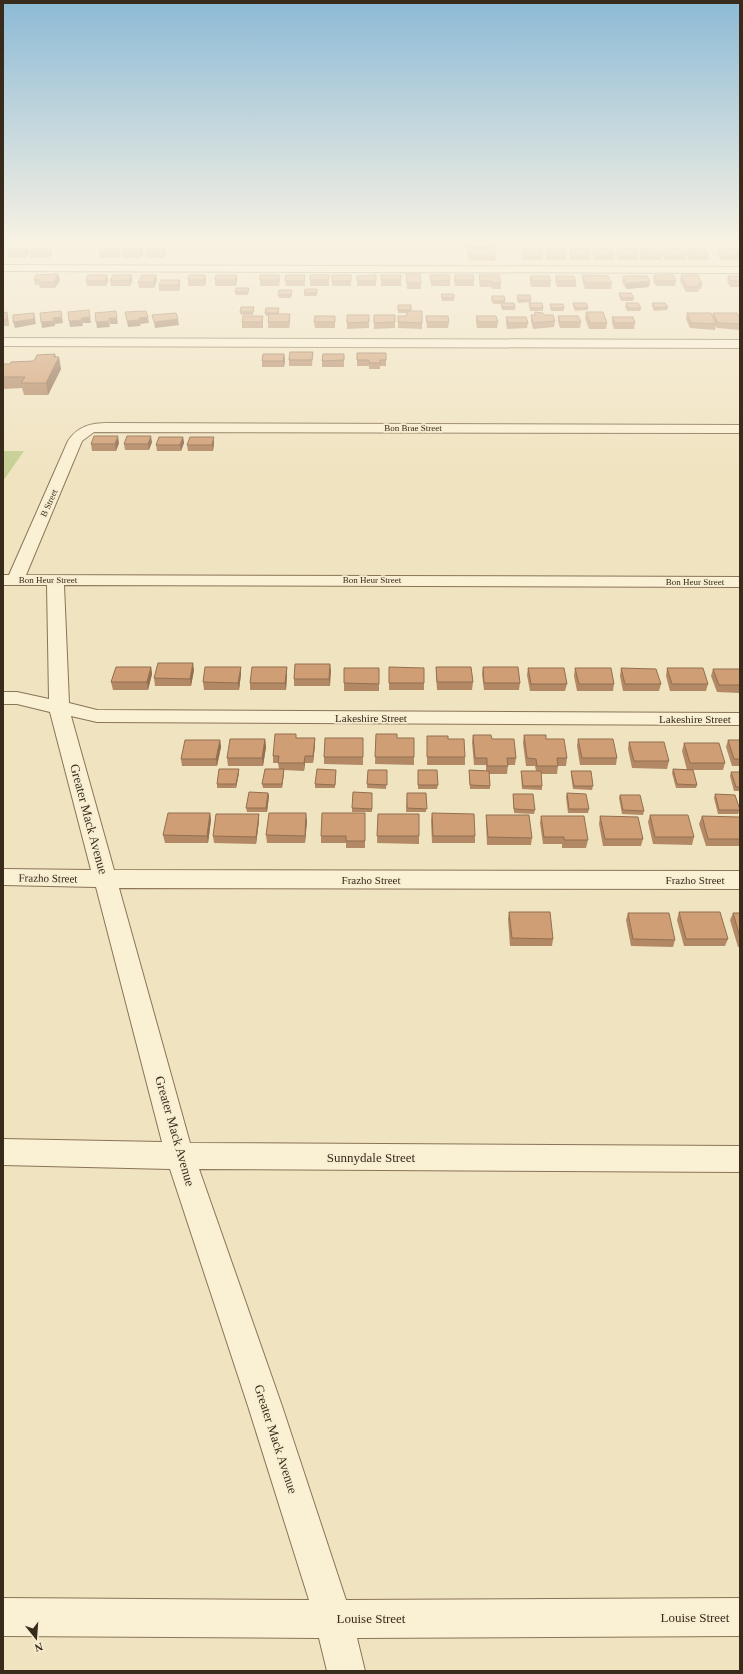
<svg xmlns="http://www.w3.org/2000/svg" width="743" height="1674" font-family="'Times New Roman',serif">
	<rect width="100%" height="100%" fill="#f0e3c0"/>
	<path fill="#c5ce94" d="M3,451H24L3,481Z"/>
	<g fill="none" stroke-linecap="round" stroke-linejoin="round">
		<defs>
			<path id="minor" d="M3,265L740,267V273L3,271Z
				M3,338L740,340V348L3,346Z
				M108,423L740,425V433L94,432L82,441L26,575L740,577V587L64,585L69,703L97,710L740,713V725L97,722L71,716L114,870L740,871V889L119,888L190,1143L740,1146V1172L199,1169L282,1406L346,1600L740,1598V1636L357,1638L365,1671H327L319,1638L3,1636V1598L309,1600L248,1406L170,1169L3,1165V1139L162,1142L96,887L3,885V869L91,870L50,712L17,704H3V692H17L49,699L47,585H3V575H9L68,441C78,426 91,423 108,423Z"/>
		</defs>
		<use href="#minor" stroke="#8a7457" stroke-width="2"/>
		<use href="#minor" fill="#faf0d4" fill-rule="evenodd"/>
	</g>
	<path fill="#b38864" d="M468,246L496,255L495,261L469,260L467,252Z
		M10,248L29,253L26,258H9L7,253Z
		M33,248L52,253L49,258H31L30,253Z
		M119,248L120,254L118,258H100L99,253Z
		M142,248L143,254L141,258H123L122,253Z
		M165,248L166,254L164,258H146L145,253Z
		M523,249L543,254V260H523L522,254Z
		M546,249L567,254L566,260H547L545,254Z
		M570,249L591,255L590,260H571L569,255Z
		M593,249L615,255L614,260H594L592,254Z
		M617,249L638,255L637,260H618L616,255Z
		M640,249L662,254L661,260H641L639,254Z
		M663,249L686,255L685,260H665L662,255Z
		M687,249L709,254L708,260H689L686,254Z
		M719,249L740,253V260H721L717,255Z
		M406,274L421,283V289H407Z
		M107,275L108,281L106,286H87L86,281Z
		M113,275L132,281L130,286H111L110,281Z
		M205,275L206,281L205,286H188V280Z
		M216,275L237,280L236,286H215V280Z
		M279,275L280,281L279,286H260V280Z
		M305,275V286H286L285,281Z
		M329,275V286H310V280Z
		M332,275H351V286H332Z
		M376,275V286H357V276Z
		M381,275H401V286H381Z
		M430,275L450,280V286H431Z
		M455,275L474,280V286H455L454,281Z
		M479,275L501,283V289H492L491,287H480L479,281Z
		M582,275L612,283L611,289H585L582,280Z
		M654,275L676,281L675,286H656L653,281Z
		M681,275L702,284L701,289H699L698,292H686L680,281Z
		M530,276L551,281L550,287H531L530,282Z
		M556,276L576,281V287H557L555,281Z
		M623,276L650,281L649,287L626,289L622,282Z
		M728,276H740V287H730L727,281Z
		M34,280H60L55,288H40L39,285H35Z
		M157,280L154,288H139L138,282Z
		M159,285H180L179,291H159Z
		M249,288L248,295H236L235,292Z
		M317,289V296H304V293Z
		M292,293L291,298H279L278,295Z
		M619,293L634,298L633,301H621L619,296Z
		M441,294L454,298V301H442Z
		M517,295L531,300V302L518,303L517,298Z
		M492,296L505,301V303L515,307V310H502L501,304H493L491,299Z
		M529,303L543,308V311H530L529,306Z
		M573,303L588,308L587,310L575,311L573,306Z
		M626,303L641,308L640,311H627L625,306Z
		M652,303L668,307L667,310L654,311L652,306Z
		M550,304L564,308V311H551L550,307Z
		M398,305H411V311L422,323V329L398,328V316H406L407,313H398Z
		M254,307V310L253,315H241L240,312Z
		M279,308V314H290V320L289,328H268V322L269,316H266L265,313Z
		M535,312L544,315L555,321L554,327L533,329L531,321V315H534Z
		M586,312L607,323L606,329H589L585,318Z
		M3,313L8,318L9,326H3Z
		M687,313L712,316L713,313L740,319V330L717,328L716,326L715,330L690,328L686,319Z
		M347,315H369V328L347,329Z
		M374,315H395V328L374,329Z
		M335,316V328H315L314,322Z
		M426,316L449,322L448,328H427Z
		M476,316L498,322L497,328H477L476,322Z
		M558,316L581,322L580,328H560L558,322Z
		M506,317L528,323L527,328L507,329L506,323Z
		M612,317L635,323L634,329H614L612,323Z
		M242,322H263V328H242Z
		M313,352L312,366H289V360Z
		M357,353H386V366H380V369H369V366H357Z
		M284,354L285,360L284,367H262V361Z
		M344,354V367H322V361Z
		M56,357L61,369L48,395H24L22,388L3,389V364H10L34,361Z
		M183,437L184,443L181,451H157L156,445Z
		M152,442L149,450H125L124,444Z
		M119,443L116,451H92L91,444Z
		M214,443L213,451H188L187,445Z
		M330,664V686H294V679Z
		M151,667L152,674L148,690H113L111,682Z
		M241,667V674L239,690H204L203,682Z
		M287,667V674L286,690H250V683Z
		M389,667L424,683V690H389Z
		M436,667L473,682L472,690H437L436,674Z
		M483,667L520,683L519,690H484L482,674Z
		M379,668V691H344V683Z
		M528,668L567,684L565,691H530L527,675Z
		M575,668L614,684L613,691H577L574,676Z
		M621,668L661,684L659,691H623L620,676Z
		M667,668L708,684L706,691H670L666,676Z
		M713,669H740V693L717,692L711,676Z
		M194,670L191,686H155L154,678Z
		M376,734L397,738L414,757V765L375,764Z
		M473,735L516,758L515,765H508L507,774H489L490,786V789H470L469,770L486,771V765H474L472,742Z
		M524,735L546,739L567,758L566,766H558L557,774H541L542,786V790L522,789L521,774V771H536L535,766H526L523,743Z
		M427,736L448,739L465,757V765H427Z
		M297,738L315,745L313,763H305L304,771L284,770L282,788H263L262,784L279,769L278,763H273V756Z
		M363,738V765L324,764V757Z
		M265,739L266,747L263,766H228L227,758Z
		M578,739L617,758L616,765H580L577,746Z
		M220,740L221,747L217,766H182L181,759Z
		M728,740H740V766H732L726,747Z
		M629,742L669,761L667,769L632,768L628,749Z
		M684,743L725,763L723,770H693L697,785L696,788H676L672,773L673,769L687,770L682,751Z
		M336,770L335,788H315V784Z
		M368,770H387L386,789L367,788Z
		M418,770L438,785L437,789H418Z
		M571,771L593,786L592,790L573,789L571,775Z
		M731,772H740V791H734L730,776Z
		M239,773L236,788H217V784Z
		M268,793L269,796L267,812H247L246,808Z
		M372,793V812H352V808Z
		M407,793H426V812H406Z
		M567,793L589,809L588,813H568L566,797Z
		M513,794L535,810L534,814L514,813L513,798Z
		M715,794L740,810L738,814H718L714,798Z
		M620,795L644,811L643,815L622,814L619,798Z
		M210,813L211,820L208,843H165L163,835Z
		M365,813V848H346V843H321V836Z
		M432,813L475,836V843H432L431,821Z
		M259,814V821L256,844L214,843L213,836Z
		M378,814L419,836V844L377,843Z
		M486,815L532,838L531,845H487L486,822Z
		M650,815L694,837L692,845L653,844L648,822Z
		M541,816L588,840L586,848H562V844H543L540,823Z
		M600,816L643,839L641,846H603L599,824Z
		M702,816L740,820V846H706L699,824Z
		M307,821L305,843H267L266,835Z
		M509,912L553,939L552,946H510L508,919Z
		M679,912L728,939L725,946H684L677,920Z
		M628,913L675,940L673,947L631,946L626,920Z
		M733,913H740V947H738L730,920Z"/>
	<path fill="#926f51" d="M4,248L5,254L3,257V250Z
		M28,248L29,253L26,258L25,252Z
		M51,248L52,253L49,258L48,253Z
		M119,248L120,254L118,258L117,253Z
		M142,248L143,254L141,258L140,253Z
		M165,248L166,254L164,258L163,253Z
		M58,274L60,280L55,288L54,282Z
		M107,275L108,281L106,286L105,281Z
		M132,275V281L130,286L129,280Z
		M156,275L157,280L154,288L153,282Z
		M205,275L206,281L205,286L204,280Z
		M237,275V280L236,286L235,280Z
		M180,280V285L179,291L178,285Z
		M650,281L649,287L626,289V283Z
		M61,311L63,323L55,324V326L42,328L41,322Z
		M7,312L8,318L9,326L7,320Z
		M34,313L36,324L15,328L13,322Z
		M290,314V320L289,328V322Z
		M90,316L91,323H83L81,318Z
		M263,316V328L262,322Z
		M148,317L149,323L140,324L141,326L128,327L127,321L139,318Z
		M109,318H117L118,324H110Z
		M178,319L179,325L155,328L154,322Z
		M82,320L83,326L70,327L69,321Z
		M109,321L110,327L97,328L96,322Z
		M55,354L57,361L59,357L61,369L48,395L46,383Z
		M284,354L285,360L284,367L283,361Z
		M118,436L119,443L116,451L115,444Z
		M151,436L152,442L149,450L148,444Z
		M183,437L184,443L181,451L180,445Z
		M214,437V443L213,451L212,445Z
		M193,663L194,670L191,686L190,679Z
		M330,664L331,671L330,686L329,679Z
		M151,667L152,674L148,690L147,682Z
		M241,667V674L239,690L238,683Z
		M287,667V674L286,690L285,683Z
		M315,738V745L313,763V756Z
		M265,739L266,747L263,766L262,758Z
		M220,740L221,747L217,766L216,759Z
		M305,756V763L304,771V763Z
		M239,769V773L236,788V784Z
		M284,769V773L282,788V784Z
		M268,793L269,796L267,812L266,808Z
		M210,813L211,820L208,843L207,836Z
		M306,813L307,821L305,843V836Z
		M259,814V821L256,844V837Z"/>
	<path fill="#d09e74" stroke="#926f51" d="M468,246H494L496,255H469Z
		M10,248H28L25,252L7,253Z
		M33,248H51L48,253H30Z
		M101,248H119L117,253H99Z
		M124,248H142L140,253H122Z
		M147,248H165L163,253H145Z
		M523,249H542L543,254H524Z
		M546,249H565L567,254H548Z
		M570,249H589L591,255H571Z
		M593,249H612L615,255H595Z
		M617,249H636L638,255H619Z
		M640,249H659L662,254H642Z
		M663,249H683L686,255H666Z
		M687,249H706L709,254H690Z
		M719,249H738L740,253V255H722Z
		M58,274L54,282H39L40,280H34L36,275Z
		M406,274H420L421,283H407Z
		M88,275H107L105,281H86Z
		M113,275H132L129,280L110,281Z
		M142,275H156L153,282H138Z
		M189,275H205L204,280H188Z
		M216,275H237L235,280H215Z
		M260,275H279V280H260Z
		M286,275H305L304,281H285Z
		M310,275H329L328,280H310Z
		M332,275H351V281H332Z
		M376,275V281H357V276Z
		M381,275H401V280H381Z
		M430,275H449L450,280L431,281Z
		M455,275H473L474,280H455Z
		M479,275H499L501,283H492V281H480Z
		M582,275L608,276L612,283H586Z
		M654,275H673L676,281H657Z
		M681,275H698L702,284H698L700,287H687Z
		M530,276H549L551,281H532Z
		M556,276H574L576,281H557Z
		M623,276H647L650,281L626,283Z
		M728,276H740V281H731Z
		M161,280H180L178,285H159Z
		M236,288H249L248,292H235Z
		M305,289H317V293H304Z
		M279,290H292L291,295H278Z
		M619,293H631L634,298H621Z
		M441,294H454V298H442Z
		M517,295H530L531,300H519Z
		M492,296H504L505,301H493Z
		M501,303H514L515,307H502Z
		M529,303H542L543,308H531Z
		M573,303H586L588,308H575Z
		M626,303H638L641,308H628Z
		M652,303H665L668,307L655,308Z
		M550,304H563L564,308H551Z
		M398,305H411V310H398Z
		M241,307H254L253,312H240Z
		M266,308H279L278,313H265Z
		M89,310L90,317L81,318L82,320L69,321L68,312Z
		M61,311L62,317L53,318L54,321L41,322L40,313Z
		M116,311L117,318H109V321L96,322L95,313Z
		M146,311L148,317L139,318L140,320L127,321L125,312Z
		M408,311H422V323L398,322V316H406Z
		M7,312V320H3V313Z
		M535,312L543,313L544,315H553L555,321L533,323L531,315H535Z
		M586,312H603L607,323H590Z
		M34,313V319L13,322V315Z
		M176,313L178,319L154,322L152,315Z
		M687,313H711L716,324L691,323Z
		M713,313H737L740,319V324L718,323Z
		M269,314H290L289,322H268Z
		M347,315H369V322L347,323Z
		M374,315H395V322L374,323Z
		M243,316H263L262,322H242Z
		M315,316H335V322H314Z
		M426,316H448L449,322H427Z
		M476,316H496L498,322H478Z
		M558,316H578L581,322H560Z
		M506,317H526L528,323H508Z
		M612,317H633L635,323H615Z
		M290,352H313L312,360H289Z
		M357,353H386V360H380V363H369V360H357Z
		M55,354L54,357H59L46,383H21L25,377H3V364H10L11,362L34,361L37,355Z
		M263,354H284L283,361H262Z
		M323,354H344V360L322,361Z
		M94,436H118L115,444H91Z
		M127,436H151L148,444H124Z
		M159,437H183L180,445H156Z
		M190,437H214L212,445H187Z
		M158,663H193L190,679L154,678Z
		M295,664H330L329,679H294Z
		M116,667H151L147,682H111Z
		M205,667H241L238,683L203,682Z
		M252,667H287L285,683H250Z
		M389,667L424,668V683H389Z
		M436,667H471L473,682H437Z
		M483,667H518L520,683H484Z
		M344,668H379V684L344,683Z
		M528,668H564L567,684H531Z
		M575,668H611L614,684H579Z
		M621,668L656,669L661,684H625Z
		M667,668H703L708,684H672Z
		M713,669H740V685H719Z
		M275,734H296V738H315L313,756H305L304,763H278L279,756H273Z
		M376,734H397V738H414V757H375Z
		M473,735H491L492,739H514L516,758H507L508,766H487V758H475Z
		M524,735H546V739H564L567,758H557L558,766H537L536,759L527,758Z
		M427,736H448V739H464L465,757H427Z
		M325,738H363V757H324Z
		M230,739H265L262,758H227Z
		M578,739H613L617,758H582Z
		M185,740H220L216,759H181Z
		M728,740H740V759H734Z
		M629,742H664L669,761H634Z
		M684,743H719L725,763H690Z
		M219,769H239L236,784H217Z
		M265,769H284L282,784H262Z
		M317,769L336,770L335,785L315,784Z
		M673,769L693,770L697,785L677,784Z
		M368,770H387V785L367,784Z
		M418,770H437L438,785H418Z
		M469,770L489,771L490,786L470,785Z
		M521,771H541L542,786H523Z
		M571,771H591L593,786H574Z
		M731,772H740V787H736Z
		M249,792L268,793L266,808H246Z
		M353,792L372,793V809L352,808Z
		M407,793H426L427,809L407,808Z
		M567,793L586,794L589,809H569Z
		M513,794H533L535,810L514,809Z
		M715,794L735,795L740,810H719Z
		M620,795H640L644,811L623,810Z
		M168,813H210L207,836L163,835Z
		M269,813H306L305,836L266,835Z
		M322,813H365V841H346V836H321Z
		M432,813L474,814L475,836H433Z
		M216,814H259L256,837L213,836Z
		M378,814H419V836H377Z
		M486,815H529L532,838L488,837Z
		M650,815H688L694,837H655Z
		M541,816H584L588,840H564V837H544Z
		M600,816L638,817L643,839H605Z
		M702,816L739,817L740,820V839H708Z
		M509,912H550L553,939L512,938Z
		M679,912H720L728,939H686Z
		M628,913H669L675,940L633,939Z
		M733,913H740V937Z"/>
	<linearGradient id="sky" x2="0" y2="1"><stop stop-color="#8cbad6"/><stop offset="0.51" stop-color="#f8f2e3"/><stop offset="1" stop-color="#f8f2e3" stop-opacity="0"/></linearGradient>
	<rect width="743" height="475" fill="url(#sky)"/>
	<g text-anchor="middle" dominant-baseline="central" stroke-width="3.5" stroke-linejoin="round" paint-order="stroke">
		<g font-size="9" fill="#392b1c" stroke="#f7edd0">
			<text x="413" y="428">Bon Brae Street</text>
			<text transform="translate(49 503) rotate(-66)">B Street</text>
			<text x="48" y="580">Bon Heur Street</text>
			<text x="372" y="580">Bon Heur Street</text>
			<text x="695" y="582">Bon Heur Street</text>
		</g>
		<g font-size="11" fill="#392b1c" stroke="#f7edd0">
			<text x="371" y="718">Lakeshire Street</text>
			<text x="695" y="719">Lakeshire Street</text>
			<text transform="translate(48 878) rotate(1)">Frazho Street</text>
			<text x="371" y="880">Frazho Street</text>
			<text x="695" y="880">Frazho Street</text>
		</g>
		<g font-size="13" fill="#392b1c" stroke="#f7edd0">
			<text transform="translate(89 819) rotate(75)">Greater Mack Avenue</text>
			<text transform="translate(175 1131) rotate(74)">Greater Mack Avenue</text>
			<text x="371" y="1157">Sunnydale Street</text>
			<text transform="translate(276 1439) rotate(72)">Greater Mack Avenue</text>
			<text x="695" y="1617">Louise Street</text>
			<text x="371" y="1618">Louise Street</text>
		</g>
	</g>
	<rect width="743" height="1674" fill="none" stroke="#392b1c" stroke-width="8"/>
	<g transform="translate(36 1638) rotate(163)" stroke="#f7edd0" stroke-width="3" paint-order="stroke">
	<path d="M0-3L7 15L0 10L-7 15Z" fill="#392b1c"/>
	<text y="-6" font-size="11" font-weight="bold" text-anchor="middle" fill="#392b1c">N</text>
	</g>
</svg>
